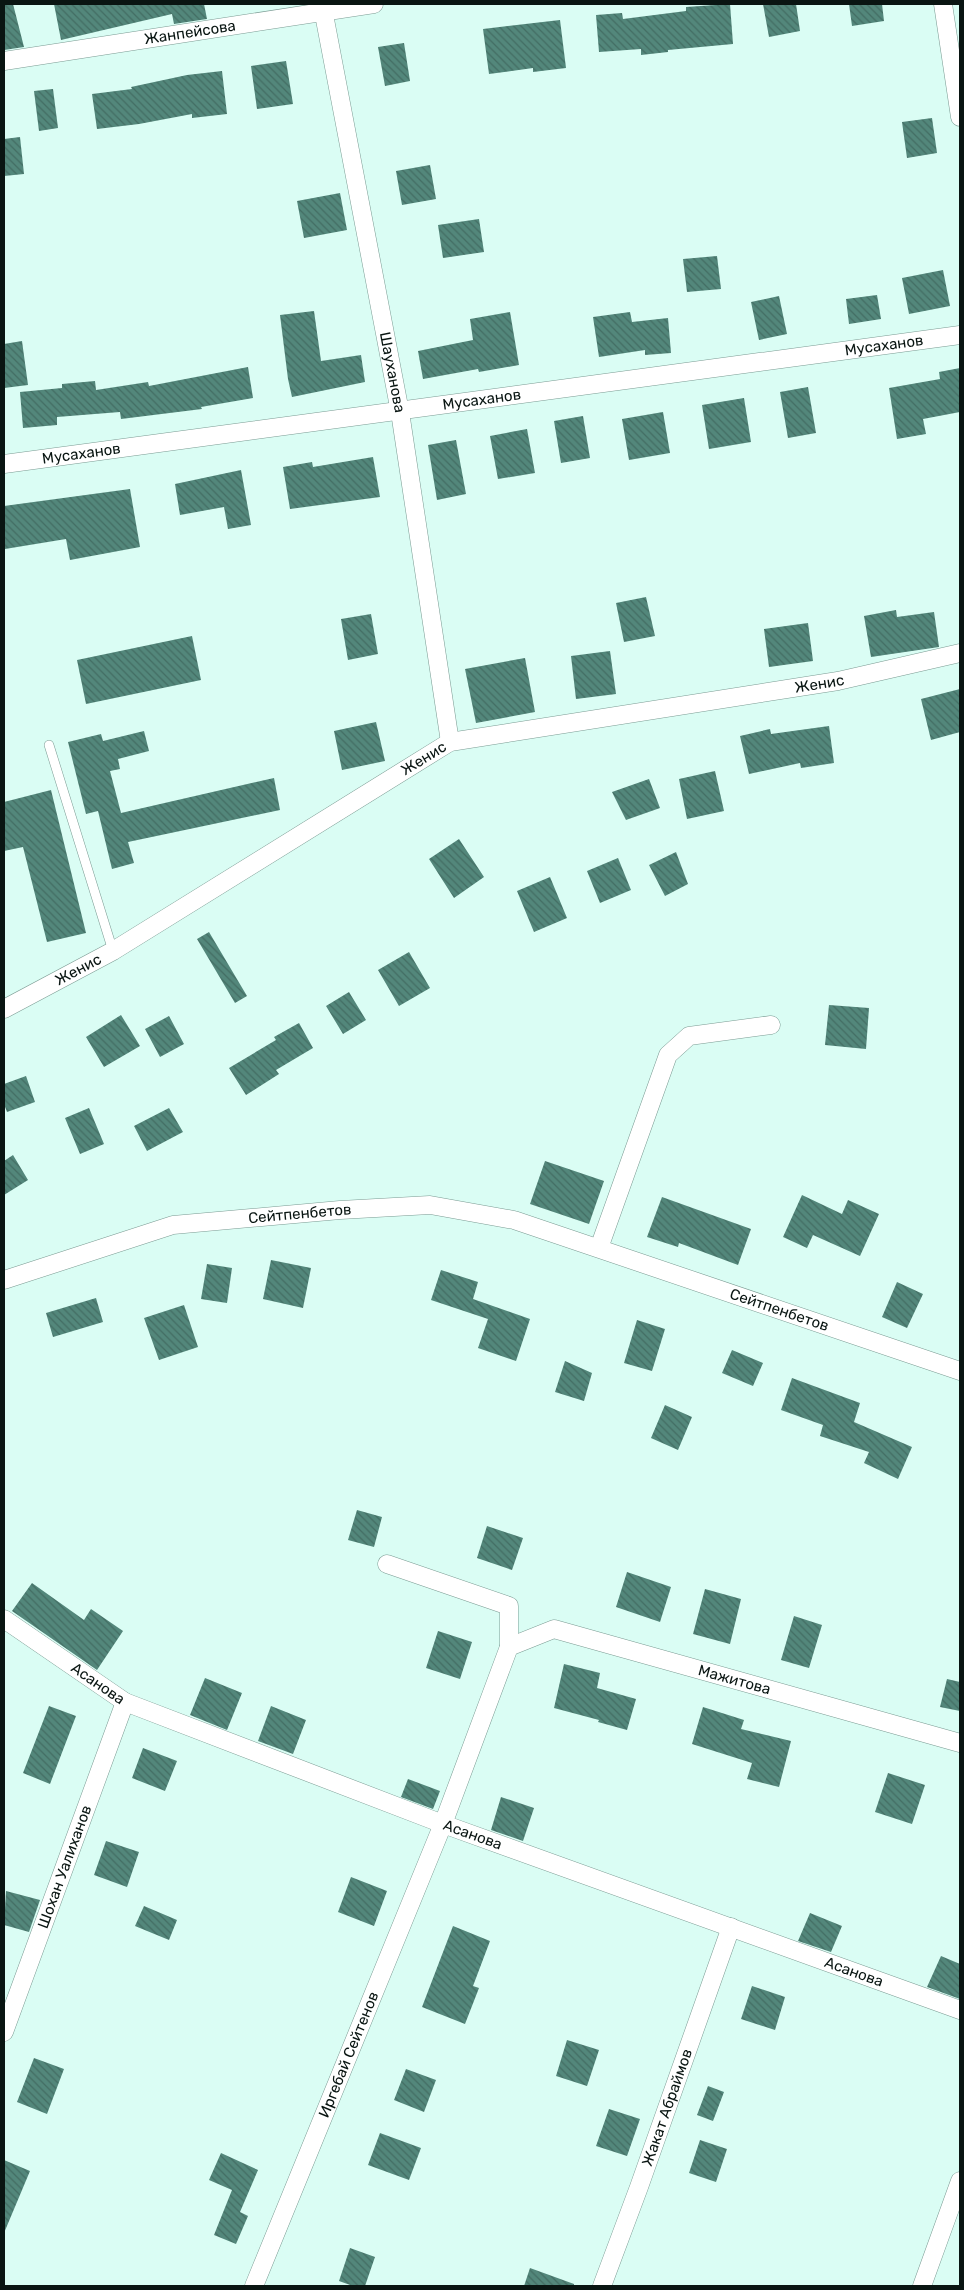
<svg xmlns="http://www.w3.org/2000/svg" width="964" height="2290" font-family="Rubik,sans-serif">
	<defs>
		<pattern id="building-back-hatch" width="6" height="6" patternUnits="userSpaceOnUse" patternTransform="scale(1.25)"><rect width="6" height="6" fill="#53877b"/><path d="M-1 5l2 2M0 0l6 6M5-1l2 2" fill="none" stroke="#436d63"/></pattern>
	</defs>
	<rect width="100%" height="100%" fill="#dafdf4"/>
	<path fill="url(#building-back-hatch)" d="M4,4H13L24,47L4,50Z
		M54,4H204L207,19L174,24L172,14L61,40Z
		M730,4L733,44L668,50V52L641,55V49L599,52L596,15L622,13L623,19L686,11V7Z
		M763,4H796L800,31L769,37Z
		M849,4H882L884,21L852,26Z
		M560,20L566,68L533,72V68L489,74L483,29Z
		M404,43L410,81L385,86L378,47Z
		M286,61L293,104L257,109L251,66Z
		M222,71L227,114L192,118V114L139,124L97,129L92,94L132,89L131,87L187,75Z
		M53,89L58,128L39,131L34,91Z
		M932,118L937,153L907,158L902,122Z
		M20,137L24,174L4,176V139Z
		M430,165L436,199L402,205L396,171Z
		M340,193L347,230L304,238L297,201Z
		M479,219L484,252L443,258L438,225Z
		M717,256L721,289L687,292L683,259Z
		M943,270L950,306L909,314L902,278Z
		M877,295L881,319L849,324L846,299Z
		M779,296L787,334L759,340L751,302Z
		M314,311L321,361L361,355L365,382L292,397L288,379L280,315Z
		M510,312L519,365L479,372L478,369L423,379L418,351L473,340L470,319Z
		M630,312L632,322L668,318L671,353L645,355V350L599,357L593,317Z
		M22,341L28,385L4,388V344Z
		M248,367L253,398L201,407L202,409L121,419L120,412L57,417V425L23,428L20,392L62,388V384L95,381L96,390L148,382L149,386Z
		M960,368V412L923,419L926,434L897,439L889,388L940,379L939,372Z
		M808,387L816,433L788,438L780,392Z
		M744,398L751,442L709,449L702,405Z
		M663,412L670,453L629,460L622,419Z
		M583,416L590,458L561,463L554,421Z
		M527,429L535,473L498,479L490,436Z
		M456,440L466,494L437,500L428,445Z
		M373,457L380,497L290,509L283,467L312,462L313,467Z
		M241,470L251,525L228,529L224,507L180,515L175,484Z
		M130,489L140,547L70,560L66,539L5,549L4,506Z
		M646,597L655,636L624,642L616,603Z
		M896,610L897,617L934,612L939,647L871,657L864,616Z
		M371,614L378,654L348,660L341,619Z
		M808,623L813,661L769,667L764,629Z
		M192,636L201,680L86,704L77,660Z
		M610,651L616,694L576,699L571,656Z
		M525,658L535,712L476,723L465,669Z
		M960,689V732L931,740L921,699Z
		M376,722L385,761L342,770L334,731Z
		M829,726L834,763L801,768L800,763L749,774L740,736L770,729L771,734Z
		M144,731L149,751L118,759L120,769L110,771L121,813L274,778L280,810L128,842L134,863L112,869L98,811L86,814L68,742L101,734L103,741Z
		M715,771L724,811L687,819L679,779Z
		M649,779L660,808L626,820L612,792Z
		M51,790L86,933L47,942L23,847L4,851V802Z
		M459,839L484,877L454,898L429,859Z
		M676,852L688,884L665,896L649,865Z
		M618,858L631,890L600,903L587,871Z
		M550,877L567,918L534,932L517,891Z
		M209,932L247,996L235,1003L197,939Z
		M409,952L430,988L399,1006L378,970Z
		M349,992L366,1020L343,1034L326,1006Z
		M829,1005L869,1008L866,1049L825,1045Z
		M121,1015L140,1046L104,1067L86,1037Z
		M169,1016L184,1044L160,1057L145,1029Z
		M299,1023L313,1048L276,1070L279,1074L246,1095L229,1068L276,1040L274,1037Z
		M26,1076L35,1102L7,1112L4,1104V1084Z
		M89,1108L104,1144L80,1154L65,1118Z
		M169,1108L183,1132L147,1151L134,1126Z
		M13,1155L28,1180L4,1195V1161Z
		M545,1161L604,1181L589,1224L530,1204Z
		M802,1195L842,1214L848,1200L879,1214L860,1256L813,1235L807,1248L783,1237Z
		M662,1197L751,1229L738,1265L679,1243L678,1247L647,1237Z
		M271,1260L311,1268L303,1308L263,1299Z
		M207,1264L232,1268L227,1303L201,1299Z
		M441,1270L478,1282L473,1299L530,1319L516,1361L478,1348L488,1319L431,1300Z
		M897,1282L923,1294L907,1328L882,1317Z
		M96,1298L103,1322L53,1337L46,1313Z
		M184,1305L198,1347L159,1360L144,1318Z
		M637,1320L665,1329L652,1371L624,1363Z
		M732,1350L763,1363L753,1386L722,1373Z
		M565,1361L592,1373L584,1401L555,1392Z
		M792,1378L860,1403L854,1422L912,1447L898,1479L864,1463L869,1452L820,1436L823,1425L781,1410Z
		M665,1405L692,1417L678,1450L651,1438Z
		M357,1510L382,1517L374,1547L348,1540Z
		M487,1526L523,1538L512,1570L477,1558Z
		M627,1572L671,1587L660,1622L616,1607Z
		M32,1583L84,1620L91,1609L123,1631L97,1670L12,1611Z
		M705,1589L741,1599L730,1644L693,1634Z
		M794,1616L822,1625L809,1668L781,1660Z
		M438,1631L472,1642L460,1679L426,1668Z
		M564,1664L600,1673L597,1688L636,1699L627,1730L598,1722L599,1720L554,1708Z
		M205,1678L242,1693L227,1730L190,1715Z
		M947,1679L960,1682V1711L940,1707Z
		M49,1706L76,1716L50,1784L23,1773Z
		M271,1706L306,1720L293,1754L258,1741Z
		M703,1707L744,1720L741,1729L791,1741L779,1787L747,1779L752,1763L692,1744Z
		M143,1748L177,1761L165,1791L132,1778Z
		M888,1773L925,1785L912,1824L875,1812Z
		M408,1779L440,1791L433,1809L401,1797Z
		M501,1797L534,1808L523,1841L491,1830Z
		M106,1841L139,1852L127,1887L94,1875Z
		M351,1877L387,1891L374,1926L338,1912Z
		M6,1891L40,1900L29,1932L4,1925Z
		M144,1906L177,1920L169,1940L135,1926Z
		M810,1913L842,1926L831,1952L798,1941Z
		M453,1926L490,1941L473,1986L479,1988L465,2024L422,2007Z
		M941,1956L960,1964V1999L927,1987Z
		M752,1986L785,1997L775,2030L741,2019Z
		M567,2040L599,2050L587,2086L556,2076Z
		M34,2058L64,2069L47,2114L17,2102Z
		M406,2069L436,2080L424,2112L394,2100Z
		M708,2086L724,2092L713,2121L697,2115Z
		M609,2109L640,2119L627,2156L596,2146Z
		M380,2133L421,2148L409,2180L368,2165Z
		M700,2140L727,2149L716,2182L689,2173Z
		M221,2153L258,2170L240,2212L248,2216L236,2244L214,2235L232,2190L209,2180Z
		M4,2160L30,2171L4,2233Z
		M350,2248L375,2257L365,2286H353L339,2281Z
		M530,2268L574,2284V2286H524Z"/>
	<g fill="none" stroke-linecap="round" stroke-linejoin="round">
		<defs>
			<path id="service" d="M49,745L113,951"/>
			<g id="minor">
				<path id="s1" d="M322,4L400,412L450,742"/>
				<path d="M943,4L960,117"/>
				<path id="s2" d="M4,61L374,4"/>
				<path id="s3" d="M4,464L960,335"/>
				<path id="s4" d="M4,1009L113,951L450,742L838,681L960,653"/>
				<path d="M599,1248L668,1055L689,1036L771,1025"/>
				<path id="s5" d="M4,1280L173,1225L340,1210L430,1205L514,1220L960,1371"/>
				<path d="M387,1564L509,1606V1647"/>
				<path id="s6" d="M4,1619L125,1702L443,1824L960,2010"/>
				<path id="s7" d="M4,2032L125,1702"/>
				<path id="s8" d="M254,2286L443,1824L509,1647L554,1629L960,1743"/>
				<path id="s9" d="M602,2286L639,2187L731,1927"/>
				<path d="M922,2286L960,2181"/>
			</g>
		</defs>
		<use href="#service" stroke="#7b9b93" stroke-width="10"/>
		<use href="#minor" stroke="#7b9b93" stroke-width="19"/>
		<use href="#service" stroke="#fff" stroke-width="9"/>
		<use href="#minor" stroke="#fff" stroke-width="18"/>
	</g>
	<g text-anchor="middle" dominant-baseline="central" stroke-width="5" stroke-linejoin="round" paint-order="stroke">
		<g font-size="15" fill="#091512" stroke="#fff">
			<text stroke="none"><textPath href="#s2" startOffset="188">Жанпейсова</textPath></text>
			<text stroke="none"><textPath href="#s3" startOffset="888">Мусаханов</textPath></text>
			<text stroke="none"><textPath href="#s1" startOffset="375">Шауханова</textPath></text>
			<text stroke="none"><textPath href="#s3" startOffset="482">Мусаханов</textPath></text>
			<text stroke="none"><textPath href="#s3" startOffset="78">Мусаханов</textPath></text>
			<text stroke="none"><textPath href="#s4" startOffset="894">Женис</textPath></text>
			<text stroke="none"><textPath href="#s4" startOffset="489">Женис</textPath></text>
			<text stroke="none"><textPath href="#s4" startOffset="84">Женис</textPath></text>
			<text stroke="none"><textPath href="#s5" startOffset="305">Сейтпенбетов</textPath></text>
			<text stroke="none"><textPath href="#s5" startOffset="801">Сейтпенбетов</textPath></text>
			<text stroke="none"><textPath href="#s8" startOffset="924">Мажитова</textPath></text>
			<text stroke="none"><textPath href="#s6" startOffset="114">Асанова</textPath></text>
			<text stroke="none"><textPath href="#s6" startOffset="519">Асанова</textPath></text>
			<text stroke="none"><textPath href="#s7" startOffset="176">Шохан Уалиханов</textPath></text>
			<text stroke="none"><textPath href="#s6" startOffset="924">Асанова</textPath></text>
			<text stroke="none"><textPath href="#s8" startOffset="250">Иргебай Сейтенов</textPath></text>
			<text stroke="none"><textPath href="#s9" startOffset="190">Жакат Абраймов</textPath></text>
		</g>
	</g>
	<rect width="964" height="2290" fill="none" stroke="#091512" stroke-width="10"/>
</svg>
